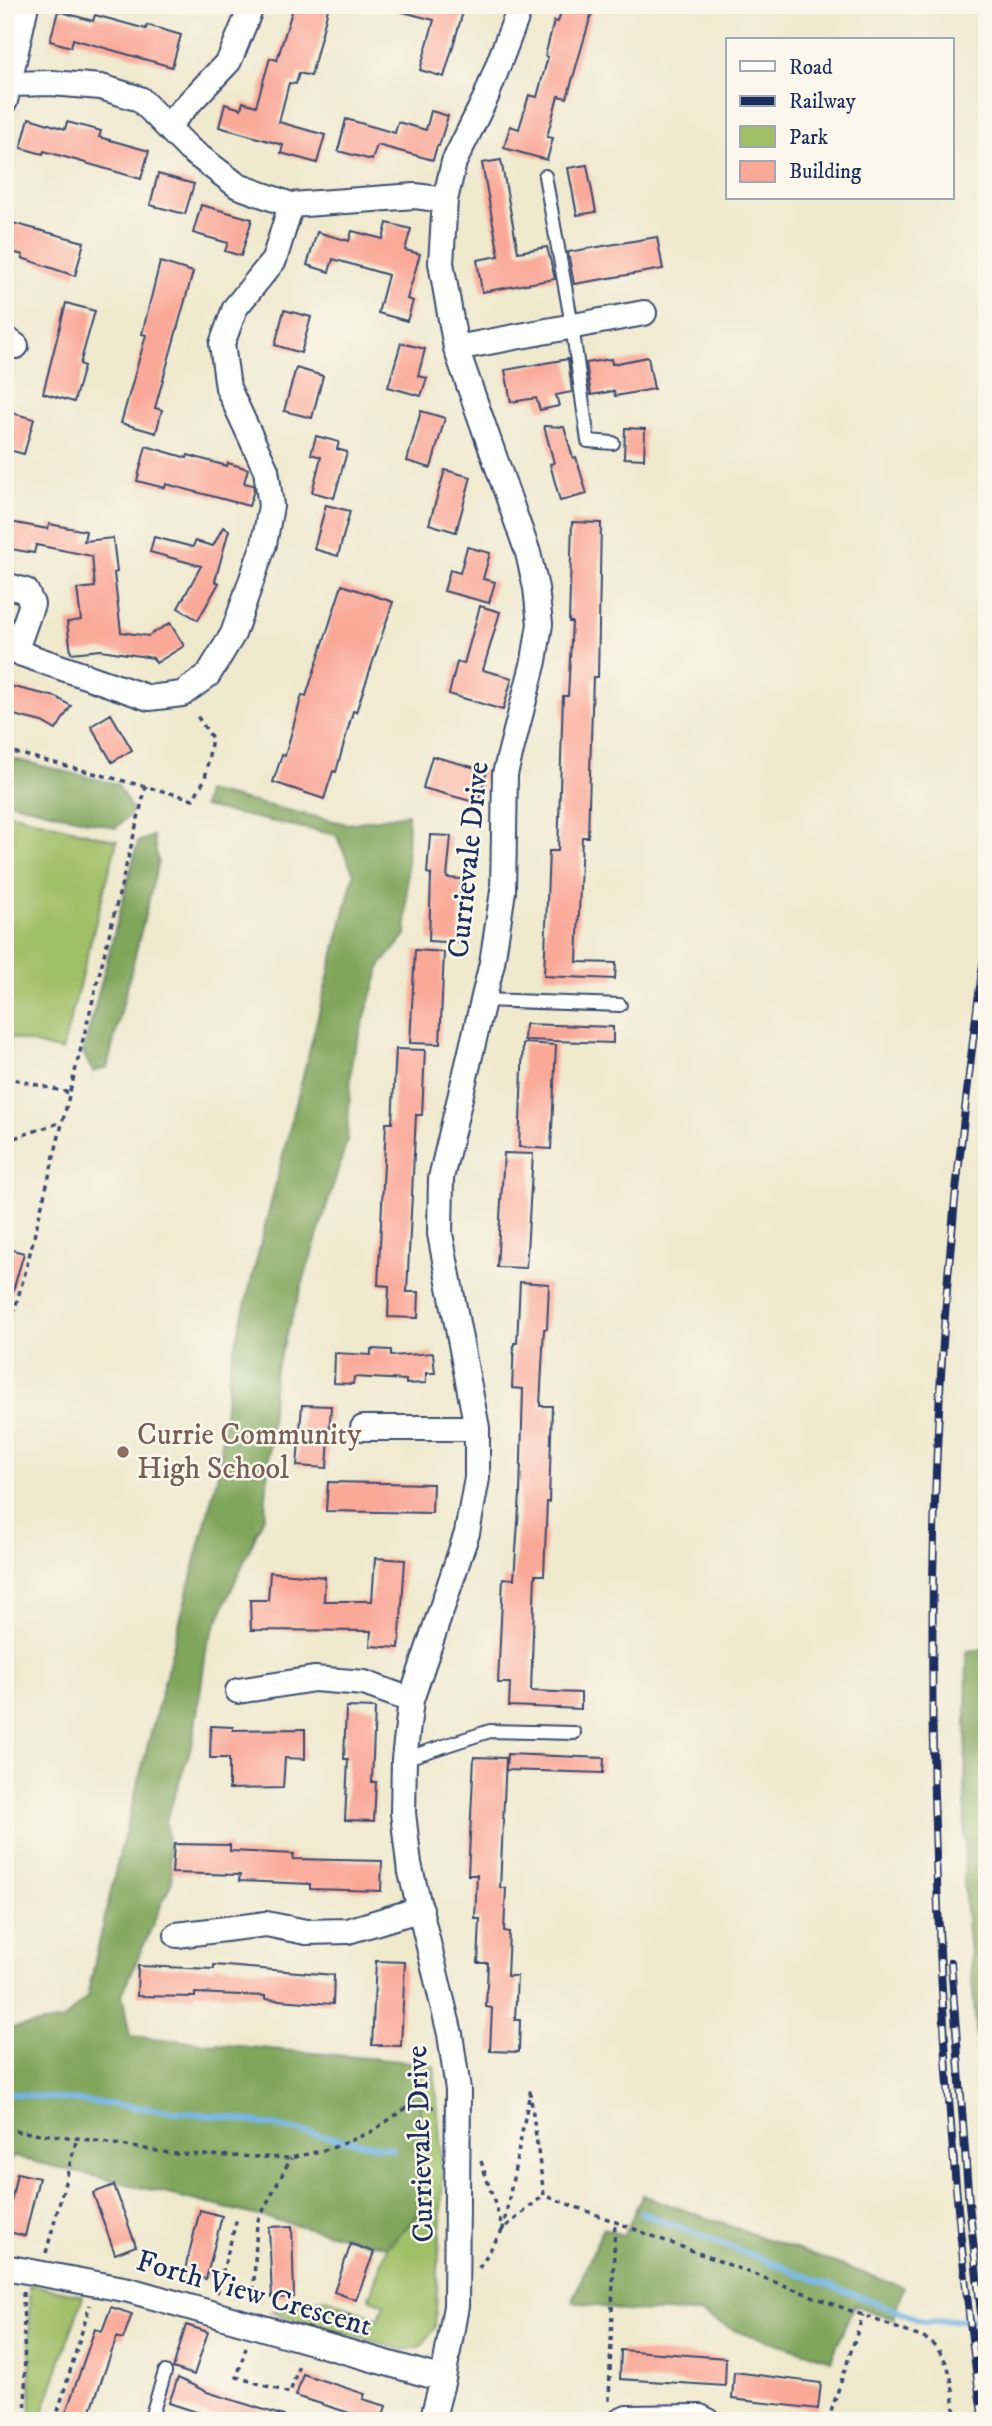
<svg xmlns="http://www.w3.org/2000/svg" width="992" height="2426" font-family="'IM FELL DW Pica',serif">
	<rect width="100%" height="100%" fill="#fbf7ec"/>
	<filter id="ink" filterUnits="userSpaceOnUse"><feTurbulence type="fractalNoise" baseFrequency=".0143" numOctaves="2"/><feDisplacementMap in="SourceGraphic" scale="14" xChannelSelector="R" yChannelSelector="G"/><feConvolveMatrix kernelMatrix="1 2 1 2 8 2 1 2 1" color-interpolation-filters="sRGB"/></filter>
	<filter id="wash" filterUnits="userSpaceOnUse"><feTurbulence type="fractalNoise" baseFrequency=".00686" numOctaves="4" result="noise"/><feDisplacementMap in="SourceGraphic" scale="28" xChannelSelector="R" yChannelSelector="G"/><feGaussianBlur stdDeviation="1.57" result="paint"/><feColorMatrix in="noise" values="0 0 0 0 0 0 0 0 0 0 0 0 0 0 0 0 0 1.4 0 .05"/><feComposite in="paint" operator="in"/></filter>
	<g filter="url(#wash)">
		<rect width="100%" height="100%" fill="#efe9ce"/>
		<path fill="#a0c068" stroke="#5e7863" stroke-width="2" d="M5,812L117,841L62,1051L5,1036Z
			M421,2063L434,2066L443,2177L435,2328L421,2346L404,2350L270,2312L324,2298L379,2319L384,2304L369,2298L387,2247L418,2215Z
			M29,2284L83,2296L40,2421H31Z"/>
		<path fill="#80a65c" stroke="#4e6a5d" stroke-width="2" d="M5,757L117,784L133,811L116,828L5,801Z
			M206,791L347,824L408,814L406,935L381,965L352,1059L347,1141L274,1376L265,1514L207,1645L193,1741L166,1821L172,1881L122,1994L130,2036L421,2063L418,2215L387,2247L15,2157L5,2162V2029L64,2020L87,1997L116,1868L219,1470L230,1365L354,874L336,835L203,807Z
			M153,836L158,863L107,1068L93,1072L83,1053L138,842Z
			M987,1649V2158L964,1886L967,1651Z
			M642,2195L903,2287L893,2319L854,2305L831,2360L734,2330L700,2313L624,2311L572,2301L603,2228L624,2236Z"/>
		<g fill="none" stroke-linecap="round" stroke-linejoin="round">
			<path stroke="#70b3e5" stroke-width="6" d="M5,2093L226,2117L393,2149
				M642,2213L925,2322L987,2318"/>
		</g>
		<g id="blocks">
			<path fill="#faa897" d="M294,5H329L311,76L299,73L296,84L289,83L279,122L325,135L317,163L281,153L283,145L219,127L225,104L241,109L243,102L256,106L270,58L277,60Z
				M400,5H465L444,77L420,70L434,20L399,11Z
				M563,5H594L567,98L558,96L547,137L553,138L547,160L504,148L510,126L519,129L529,95L537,97L548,57L545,56L554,21L558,22Z
				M58,11L93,21L95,15L146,29L147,25L181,35L172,67L73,39L71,47L50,41Z
				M431,111L448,116L439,146H437L433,160L377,145L372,160L338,151L346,119L395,133L398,122L426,130Z
				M29,118L65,129L67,122L101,131L99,137L149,151L141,179L44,151L43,154L21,148Z
				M501,160L518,252L547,247L555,279L482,292L477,260L499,256L482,163Z
				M587,165L596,212L577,215L568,168Z
				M158,174L194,184L185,214L150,205Z
				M201,205L252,219L241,256L225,251L228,243L193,233Z
				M5,221L84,242L75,276L22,258L23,255L5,250Z
				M387,223L411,229L405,250L420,254L407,299L413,301L407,321L378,313L388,275L333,259L329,272L307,265L317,232L349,241L352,231L383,239Z
				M657,237L663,269L574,284L568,252Z
				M160,262L193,272L155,408L162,410L156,433L121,423L146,335L142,334Z
				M66,303L95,311L80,364L84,366L74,402L43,393Z
				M284,310L311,317L301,353L275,345Z
				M401,343L425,349L418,376L427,378L421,396L388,387Z
				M648,357L654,389L615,396L614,391L591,395L586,363L611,359L612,364Z
				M568,359L572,392L556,395L559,406L540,410L536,398L511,402L505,370Z
				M296,368L323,376L312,418L284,411Z
				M421,411L445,418L431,468L407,461Z
				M12,413L34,419L24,454L5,449V438Z
				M544,426L564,427L573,458L576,457L587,494L560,501L550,464L554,463Z
				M625,428L645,429L644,459L624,458Z
				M316,436L339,442L337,449L347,452L334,498L312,492L321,457L311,454Z
				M146,446L187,458L188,455L227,466L228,463L248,469L244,483L253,485L254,490L249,506L166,484L165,488L137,481Z
				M445,470L471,477L456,532L429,524Z
				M326,505L350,511L338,556L314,549Z
				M10,522L48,529L49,524L86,531L84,541L113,538L117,572L114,573L121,632L148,636L170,623L184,646L156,663L153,658L101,650L71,653L67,622L81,620L77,589L95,587L92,556L36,545L34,553L5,548Z
				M572,522L601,523L598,677H593L588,837H582L577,962L616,963L615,979L544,976L549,851H558L563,696H568L572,622H569Z
				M223,527L229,530L215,581L219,583L198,620L178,608L201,566L150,552L154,537L193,547L195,541L213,546Z
				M467,547L490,553L483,579L495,582L489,603L444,591L450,570L460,573Z
				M342,585L393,602L356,712L353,711L336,772L333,771L324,799L273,782L282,755L285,756L302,695L306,696Z
				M480,606L500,612L483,670L512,678L503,710L449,694L457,662L464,664Z
				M5,685L56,697L71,706L56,730L42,722L5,713Z
				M111,714L132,750L112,762L91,726Z
				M432,756L487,771L478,803L423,788Z
				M430,835L451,836L447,878L461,879L459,943L429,941L431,874L427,873Z
				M415,950L444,952L440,1044L410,1043Z
				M525,1024L613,1027V1043L524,1040Z
				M523,1043L556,1045L551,1149L519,1147Z
				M396,1049L425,1050L422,1115H416L407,1292H419L418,1318L388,1317L389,1286L378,1285L386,1123H392Z
				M504,1153L533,1154L526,1268L497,1267Z
				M5,1248L24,1253L10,1301L5,1300Z
				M520,1282L549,1284L547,1329H544L540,1406H552L549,1502H547L544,1575H535L531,1691L581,1693V1709L509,1706L510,1683H498L503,1578L514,1579L520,1494L523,1389L512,1388L514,1343H517Z
				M371,1349L391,1350V1356L433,1353L435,1373H426V1383L406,1384V1380L354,1377L353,1384L334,1383L335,1353L371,1355Z
				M302,1405L331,1406L327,1468L297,1466Z
				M328,1482L433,1484L432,1513L326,1511Z
				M375,1558L405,1560L399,1648L370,1646L371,1631L251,1630L250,1600H268L270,1572L325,1577L324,1601H372Z
				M346,1707L375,1708L372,1782H376L374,1821L345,1820L348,1759H344Z
				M211,1726L233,1727V1730L305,1729V1759L285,1758L283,1788L229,1789V1758H210Z
				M507,1754L604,1758L603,1773L506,1770Z
				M474,1757L506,1758L500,1888H506L504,1931L509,1932L507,1976H517L515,2020H520L519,2052L490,2051L492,2008L486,2007L488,1963H478L480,1919H475L477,1875H468Z
				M174,1844L230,1845V1851L294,1854L293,1859L382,1861L381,1891L310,1889V1884L239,1881L240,1875L172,1873Z
				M376,1961L405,1962L401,2046L372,2045Z
				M214,1965L334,1975L333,2004L265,1999V1996L195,1993V1997L137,1996L138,1966L214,1969Z
				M17,2173L39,2178L25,2236L5,2231Z
				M114,2185L136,2246L115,2254L93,2193Z
				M200,2210L222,2216L206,2279L184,2273Z
				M292,2226L294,2297L272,2298L269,2227Z
				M351,2244L374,2252L356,2300L334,2292Z
				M111,2307L132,2314L123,2339L117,2337L87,2421H63L95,2329L102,2331Z
				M186,2325L208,2332L194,2375L173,2368Z
				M621,2350L726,2358L725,2386L620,2379Z
				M734,2372L821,2383L818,2409L732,2399Z
				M303,2374L365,2394L363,2399L386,2406L381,2421H354L356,2415L296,2396Z
				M178,2378L207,2392L287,2417L286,2421H224L169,2403Z"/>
		</g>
	</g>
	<g filter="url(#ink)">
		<use href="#blocks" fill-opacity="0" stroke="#3b4b6f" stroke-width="2"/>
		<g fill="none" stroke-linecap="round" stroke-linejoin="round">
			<defs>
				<path id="lane" d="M545,176L572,325L588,441L613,443
					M483,1000L620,1005
					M404,1759L490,1731L574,1733
					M150,2421L165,2372"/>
				<path id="street" d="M11,84L51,83L101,87L140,99L189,149L238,186L291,205L415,196L445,200
					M5,101L26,5
					M168,125L229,61L252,5
					M5,338L16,346
					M456,348L644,313
					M5,585L26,591L32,604L15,652
					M5,648L149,698L182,694L208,675L233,634L264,544L271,506L266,470L228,388L222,344L235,308L274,260L291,205
					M363,1428H477
					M238,1691L314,1679L364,1683L411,1700
					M177,1935L266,1924L306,1932L348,1931L421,1909
					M5,2267L129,2290L443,2379
					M432,2421L443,2379L456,2306L458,2090L450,2034L409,1864L403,1813L404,1759L411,1700L467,1533L477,1478V1428L440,1234L441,1178L492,963L503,891L505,774L534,661L540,624L536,588L528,553L456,348L441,263L445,200L454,162L486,97L521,5
					M620,2421L627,2418L700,2417L708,2421"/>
			</defs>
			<use href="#lane" stroke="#3b4b6f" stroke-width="16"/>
			<use href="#street" stroke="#3b4b6f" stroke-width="28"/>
			<path stroke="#3b4b6f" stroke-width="3.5" stroke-dasharray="5 5" stroke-linecap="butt" d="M5,385L10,367
				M5,750L193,799L205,779L212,738L195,713
				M5,1077L70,1093
				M5,1141L62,1122
				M5,1343L25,1273L146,786
				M5,2130L77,2138L176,2154L291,2158L332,2148L371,2132L415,2102L435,2108
				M481,2161L503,2229L530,2092L544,2195L926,2339C955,2360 952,2389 956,2421
				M46,2253L77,2138
				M479,2268L503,2229L544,2195
				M23,2292L26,2421
				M217,2293L237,2218
				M253,2301L257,2222L291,2158
				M346,2329L351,2313
				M246,2347L237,2377L290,2393L300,2361
				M609,2401L615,2221
				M55,2421L90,2305
				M828,2421L863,2315"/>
			<use href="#lane" stroke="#fff" stroke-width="12"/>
			<use href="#street" stroke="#fff" stroke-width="24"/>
			<defs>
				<path id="rail" d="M951,1962L969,2204L987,2368
					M983,2421C953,2214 940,2005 934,1796C928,1569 937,1343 964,1118C971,1059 977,999 987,940"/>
			</defs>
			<use href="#rail" stroke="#1b2f5e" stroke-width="8"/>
			<use href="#rail" stroke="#fbf7ec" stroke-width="5" stroke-dasharray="16" stroke-linecap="butt"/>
		</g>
	</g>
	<circle fill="#8d6e63" stroke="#fbf7ec" stroke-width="2.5" cx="123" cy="1452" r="7"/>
	<g text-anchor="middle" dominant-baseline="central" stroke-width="5" stroke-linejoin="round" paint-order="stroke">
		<g font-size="30" fill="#1b2f5e" stroke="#fbf7ec">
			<text transform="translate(469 860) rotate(-84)">Currievale Drive</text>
			<text transform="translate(421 2144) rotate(-92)">Currievale Drive</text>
			<text transform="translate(254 2294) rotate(16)">Forth View Crescent</text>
		</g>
		<g font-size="30" fill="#785e54" stroke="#fbf7ec" text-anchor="start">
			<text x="137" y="1435">Currie Community<tspan x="137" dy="34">High School</tspan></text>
		</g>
	</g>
	<rect width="992" height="2426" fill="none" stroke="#fbf7ec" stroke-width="28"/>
	<rect x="726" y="38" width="228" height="161" fill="#fbf7ec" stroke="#a1a7b3" stroke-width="2"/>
	<rect x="740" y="61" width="35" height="10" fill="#ffffff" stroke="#a1a7b3" stroke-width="2"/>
	<text x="789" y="74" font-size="21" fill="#1b2f5e">Road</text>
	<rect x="740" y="96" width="35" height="10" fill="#1b2f5e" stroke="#a1a7b3" stroke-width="2"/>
	<text x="789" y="108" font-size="21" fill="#1b2f5e">Railway</text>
	<rect x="740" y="126" width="35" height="21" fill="#a0c068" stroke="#a1a7b3" stroke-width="2"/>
	<text x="789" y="144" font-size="21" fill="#1b2f5e">Park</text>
	<rect x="740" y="161" width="35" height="21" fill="#faa897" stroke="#a1a7b3" stroke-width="2"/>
	<text x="789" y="178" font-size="21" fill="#1b2f5e">Building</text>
</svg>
